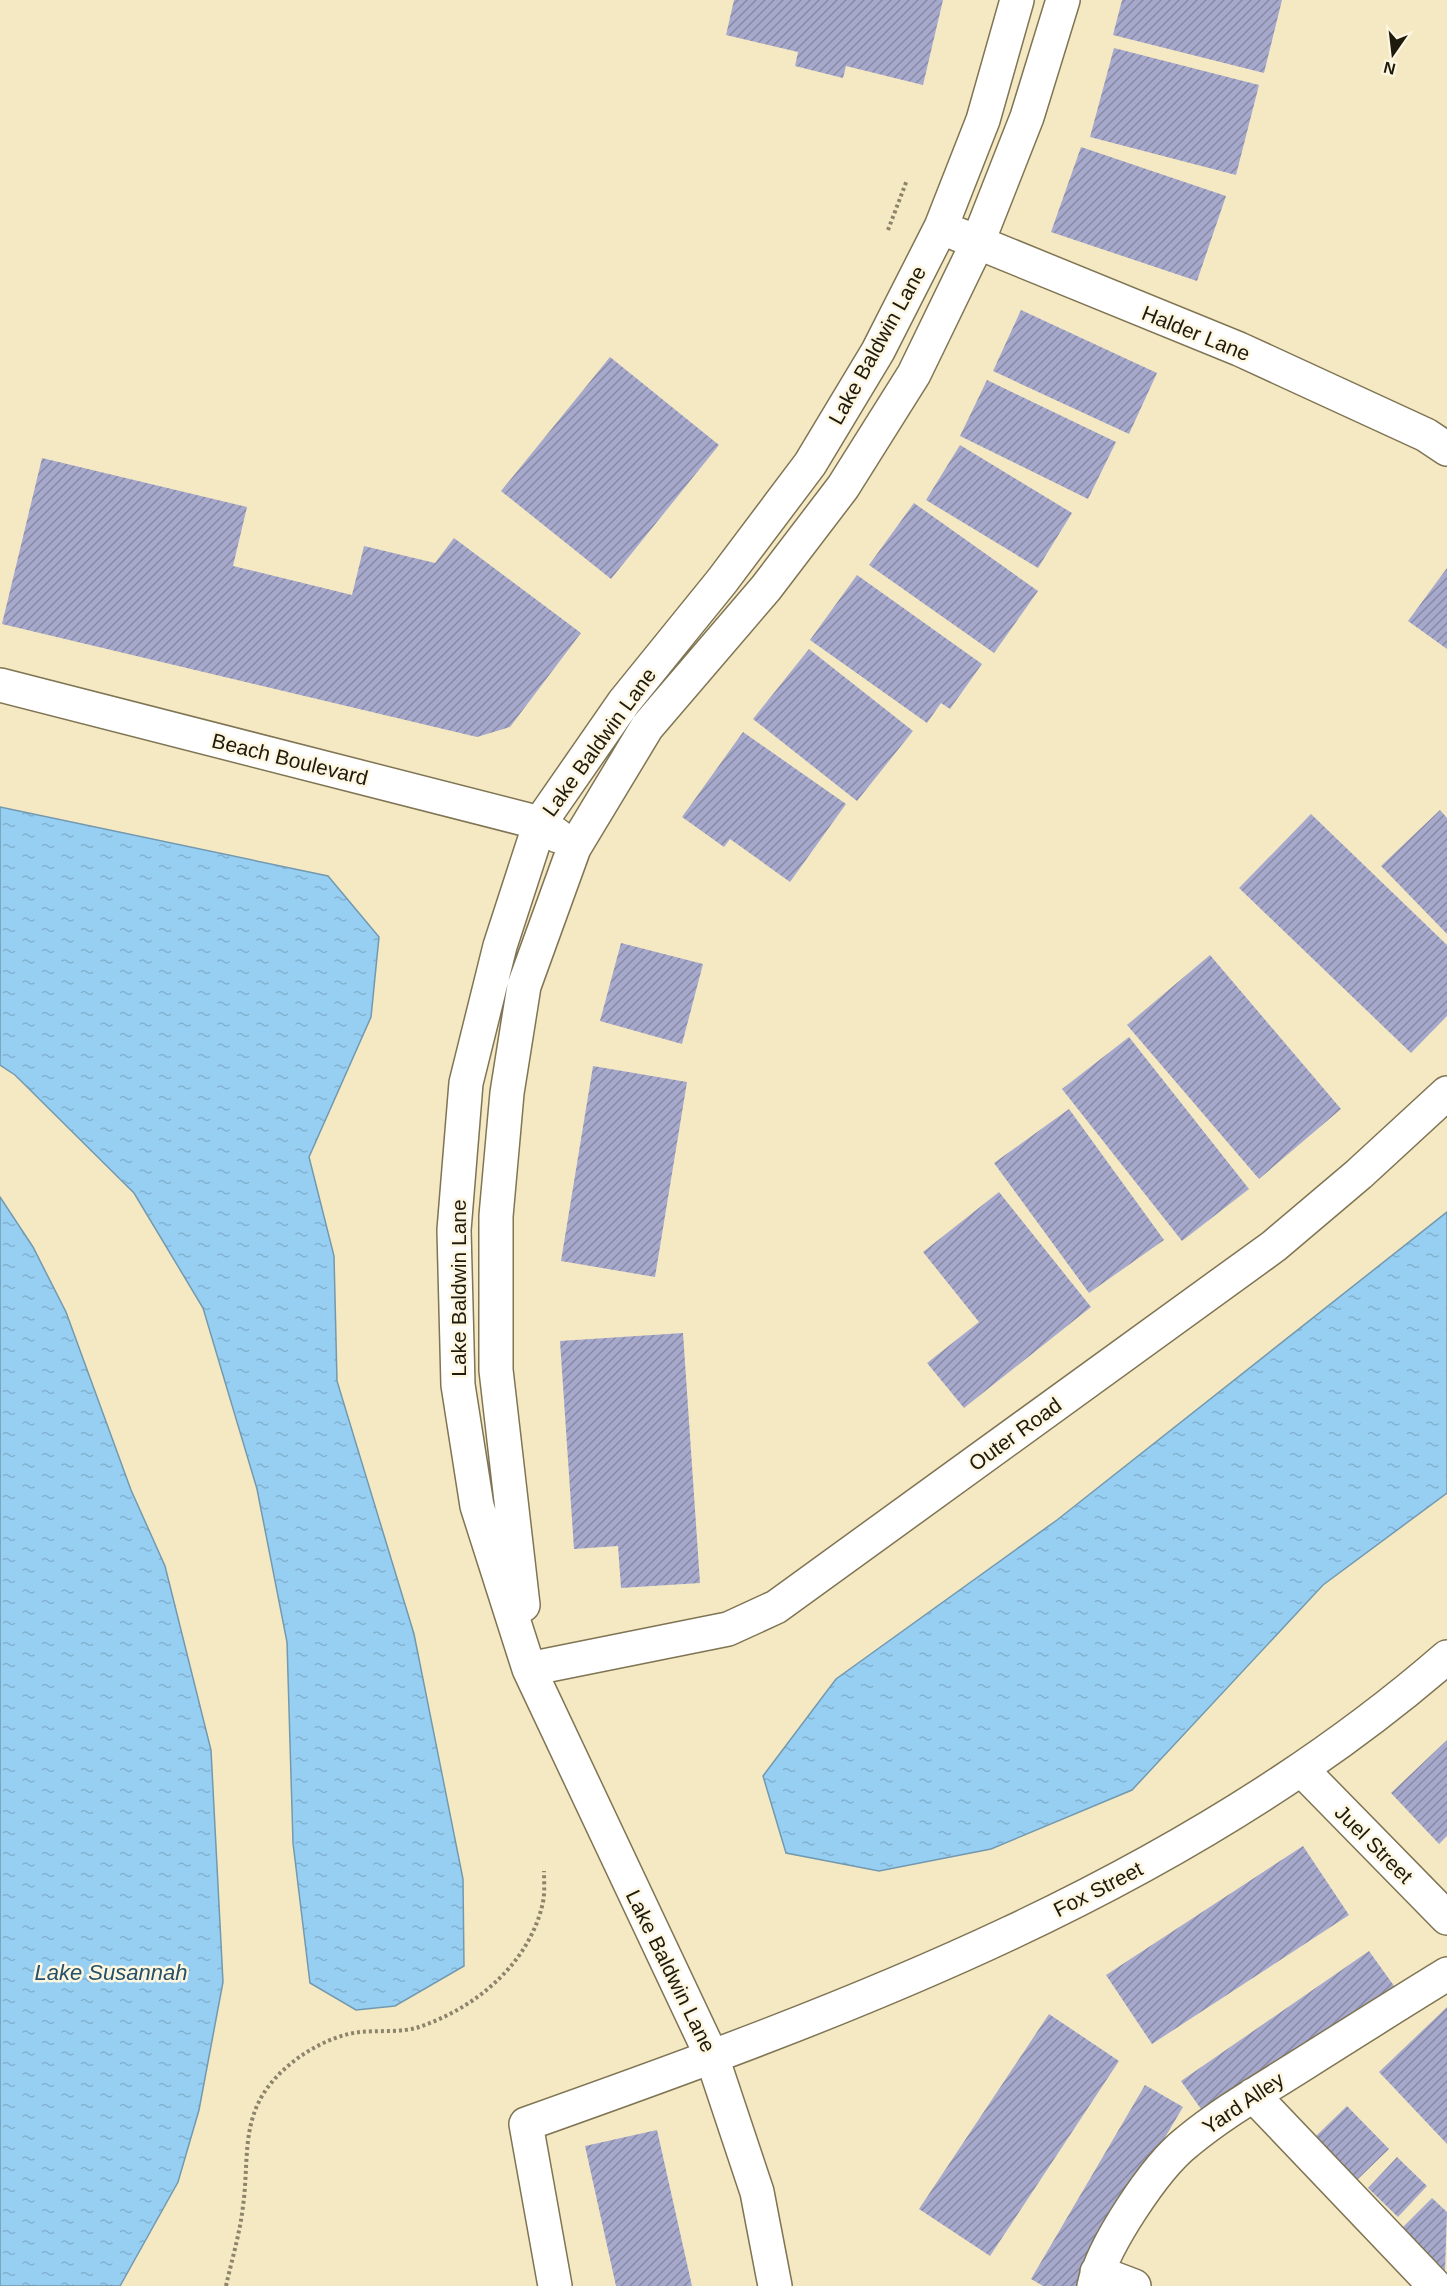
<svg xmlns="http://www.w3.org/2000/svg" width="1447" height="2286" font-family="Helvetica,sans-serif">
	<defs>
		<pattern id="water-ripples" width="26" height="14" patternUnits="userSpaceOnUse" patternTransform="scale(1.5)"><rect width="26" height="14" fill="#97cff3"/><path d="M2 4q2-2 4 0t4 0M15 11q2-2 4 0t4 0" fill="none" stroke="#82b1cf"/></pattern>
		<pattern id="building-hatch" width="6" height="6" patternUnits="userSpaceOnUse" patternTransform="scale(1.5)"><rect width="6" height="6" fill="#a7a9cc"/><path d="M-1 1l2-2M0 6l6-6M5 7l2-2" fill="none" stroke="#8789a4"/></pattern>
	</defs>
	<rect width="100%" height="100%" fill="#f5e9c4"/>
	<path fill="url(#water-ripples)" stroke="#7399ae" stroke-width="1.5" d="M0,807L328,876L379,937L371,1017L309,1157L334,1256L337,1381L414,1634L463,1879L464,1966L395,2006L356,2010L310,1983L293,1843L287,1642L257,1489L203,1308L134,1193L15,1075L0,1065Z
		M0,1197L33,1247L66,1312L131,1490L165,1566L211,1750L223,1982L199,2110L178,2182L120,2286H0Z
		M1447,1212V1493L1323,1585L1132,1790L991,1849L879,1871L786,1853L763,1776L836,1679L1057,1520Z"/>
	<path fill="url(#building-hatch)" d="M734,0H943L923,85L846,66L843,78L795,66L798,52L726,35Z
		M1122,0H1282L1264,73L1113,35Z
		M1114,48L1259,85L1236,175L1090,137Z
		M1081,147L1226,196L1197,281L1051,232Z
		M1021,310L1157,373L1129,434L993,371Z
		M610,357L719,445L611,579L501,491Z
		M987,380L1116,442L1088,499L960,436Z
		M960,445L1072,513L1038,568L926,500Z
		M42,458L247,507L233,566L352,595L364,546L435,563L454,538L581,633L510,727L477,737L2,624Z
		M914,503L1038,591L994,653L869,565Z
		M1447,568V649L1408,621Z
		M857,575L982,664L950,709L941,703L927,723L810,640Z
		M809,649L913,731L857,801L753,719Z
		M743,732L846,804L790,882L730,839L724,847L682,817Z
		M1440,810L1447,818V934L1381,866Z
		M1311,814L1447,945V1016L1411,1053L1239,888Z
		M621,943L703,964L682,1044L600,1021Z
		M1210,955L1341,1109L1259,1179L1127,1025Z
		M1129,1037L1249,1189L1182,1241L1062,1089Z
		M593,1066L687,1082L655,1277L561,1261Z
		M1069,1109L1164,1240L1089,1293L994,1163Z
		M999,1192L1091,1307L964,1408L927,1363L979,1322L923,1252Z
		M683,1333L700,1583L621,1588L618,1546L574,1549L560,1341Z
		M1447,1740V1836L1439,1844L1391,1793Z
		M1303,1846L1349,1915L1152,2044L1106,1975Z
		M1369,1951L1402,1997L1206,2116L1181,2081Z
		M1447,2007V2144L1379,2072Z
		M1049,2014L1119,2061L990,2256L919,2209Z
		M1145,2085L1183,2107L1077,2286H1043L1031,2279Z
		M1347,2106L1389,2149L1357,2180L1316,2136Z
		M657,2130L692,2286H616L585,2146Z
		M1397,2157L1427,2186L1398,2217L1368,2188Z
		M1432,2198L1447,2212L1445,2271L1402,2228Z"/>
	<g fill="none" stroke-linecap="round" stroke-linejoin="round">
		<defs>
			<path id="minor" d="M957,234L1239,349L1426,435L1447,449
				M0,685L540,823L558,836
				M523,1605L496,1370V1216L507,1093L524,986L574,848L647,727L766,588L843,487L914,374L977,244L1027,117L1063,0
				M529,1669L728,1629L776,1607L1274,1246L1359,1174L1447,1093
				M1302,1770L1447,1918
				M1253,2095L1435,2286
				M1097,2272L1134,2286
				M555,2286L526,2124C850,2009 1184,1886 1447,1657
				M775,2286L757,2192L712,2057L529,1669L477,1506L458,1385L454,1230L466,1083L500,946L540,823L624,702L722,581L810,464L878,351L941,227L983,120L1017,0
				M1094,2286C1102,2247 1155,2167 1187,2142C1222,2113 1262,2090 1300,2066C1349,2035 1398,2004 1447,1974"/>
		</defs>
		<use href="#minor" stroke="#7f7453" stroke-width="36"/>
		<path stroke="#8c846b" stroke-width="4" stroke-dasharray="3 3" stroke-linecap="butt" d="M888,230L907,180
			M226,2286C232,2259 240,2233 243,2206C249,2164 241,2123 268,2087C288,2060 326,2036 360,2032C379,2030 401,2033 419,2027C476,2008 530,1963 543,1902C545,1892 544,1881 544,1871"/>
		<use href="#minor" stroke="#fff" stroke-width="33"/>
	</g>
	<g text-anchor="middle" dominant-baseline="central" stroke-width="5" stroke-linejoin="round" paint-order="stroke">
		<g font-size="21" fill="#1e1a0c" stroke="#fdf6e0">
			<text transform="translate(1196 333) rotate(22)">Halder Lane</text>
			<text transform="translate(877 345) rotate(-61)">Lake Baldwin Lane</text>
			<text transform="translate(599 742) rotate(-54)">Lake Baldwin Lane</text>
			<text transform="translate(290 759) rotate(14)">Beach Boulevard</text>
			<text transform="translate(458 1288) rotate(-90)">Lake Baldwin Lane</text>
			<text transform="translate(1015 1434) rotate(-36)">Outer Road</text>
			<text transform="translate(1374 1844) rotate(45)">Juel Street</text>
			<text transform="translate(1098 1889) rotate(-27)">Fox Street</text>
			<text transform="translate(671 1971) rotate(64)">Lake Baldwin Lane</text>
			<text transform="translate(1243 2103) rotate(-34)">Yard Alley</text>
		</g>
		<g font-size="22" font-style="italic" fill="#265069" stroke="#fdf6e0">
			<text x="111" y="1972">Lake Susannah</text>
		</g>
	</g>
	<g transform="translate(1393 54) rotate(194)" stroke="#fdf6e0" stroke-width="4.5" paint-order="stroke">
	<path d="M0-4.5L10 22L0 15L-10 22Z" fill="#1e1a0c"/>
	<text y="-9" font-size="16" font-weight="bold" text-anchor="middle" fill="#1e1a0c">N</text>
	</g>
</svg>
